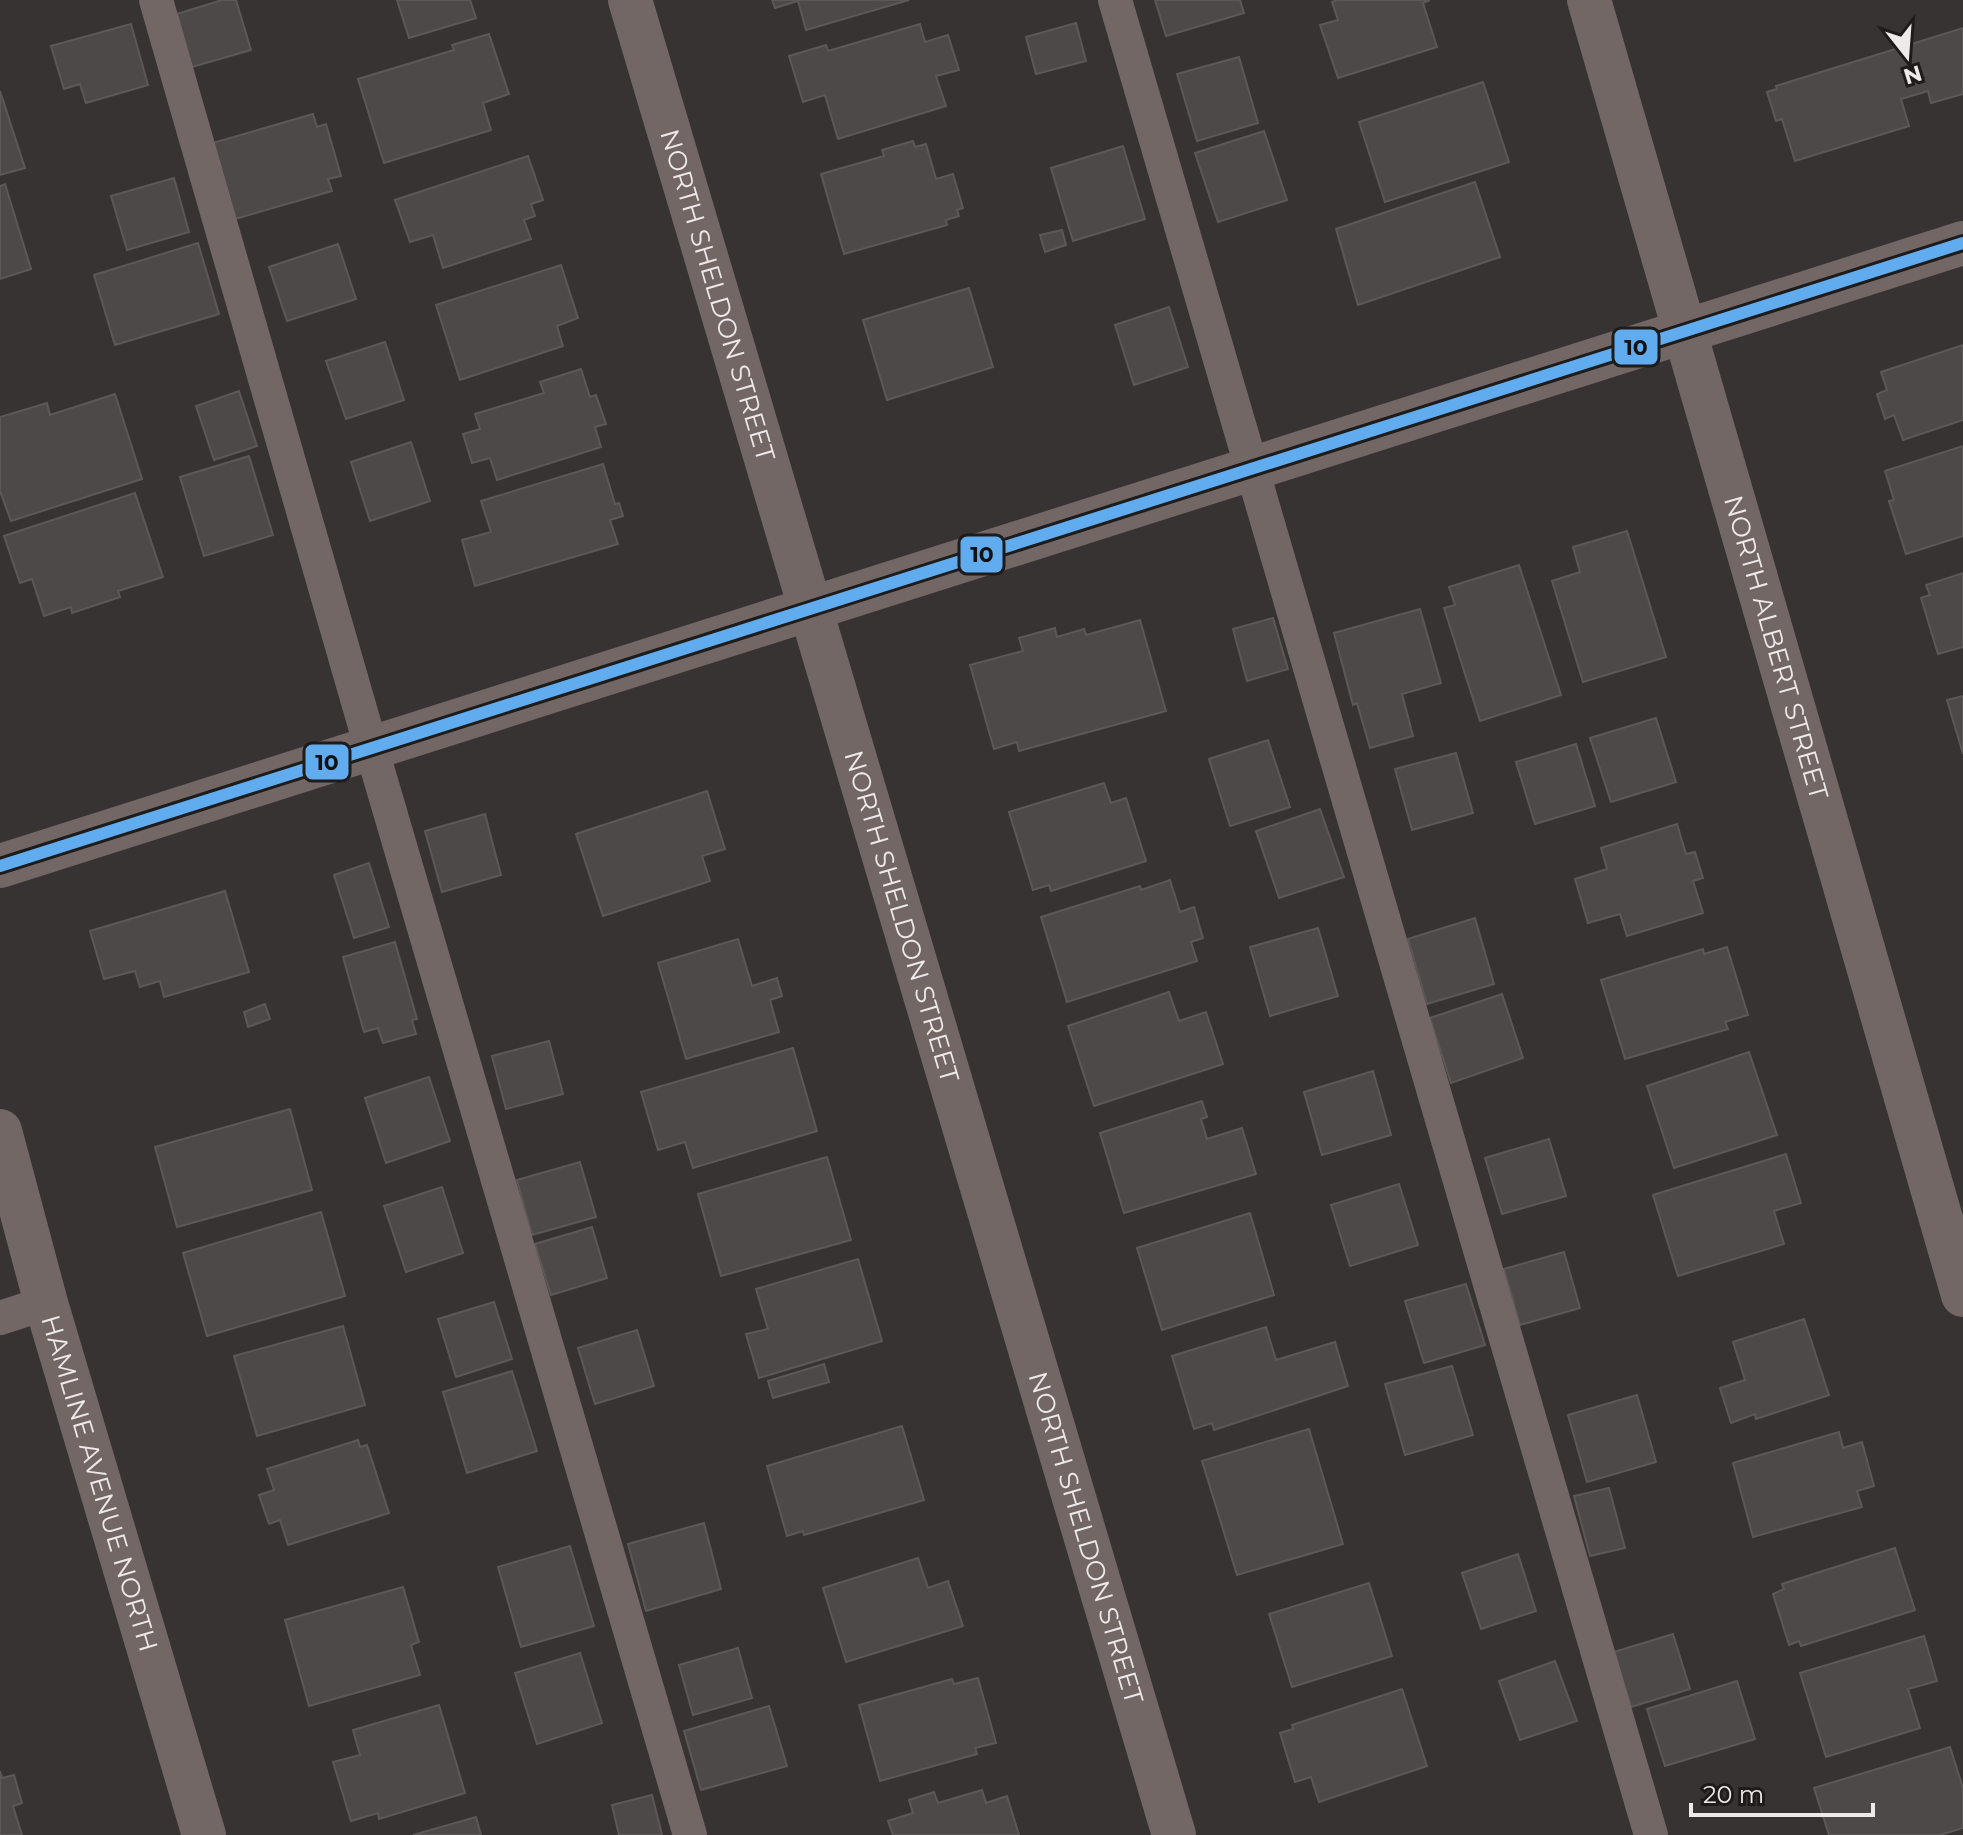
<svg xmlns="http://www.w3.org/2000/svg" width="1963" height="1835" font-family="Montserrat,sans-serif">
	<rect width="100%" height="100%" fill="#383333"/>
	<path fill="#4e4949" stroke="#5c5858" stroke-width="2" d="M222,0H236L251,50L192,67L177,14Z
		M397,0H470L476,18L409,38Z
		M772,0H909L806,30L798,1L775,8Z
		M1155,0H1240L1244,13L1166,36Z
		M1337,0H1430L1423,3L1437,47L1338,78L1320,25L1338,20L1332,2Z
		M1076,23L1086,61L1036,74L1026,37Z
		M131,24L148,85L86,103L80,84L64,89L51,46Z
		M920,24L925,42L948,35L959,70L936,76L946,106L838,139L825,95L803,102L789,56L826,45L828,51Z
		M1963,28V94L1931,103L1928,91L1901,99L1909,126L1795,161L1782,119L1776,121L1767,92L1777,89L1776,86Z
		M489,34L509,94L483,103L491,130L384,163L358,79L454,50L452,45Z
		M1239,57L1258,123L1197,141L1177,74Z
		M1483,82L1509,162L1385,202L1359,122Z
		M0,91L25,168L0,175Z
		M313,114L317,127L326,124L341,176L328,179L332,191L235,219L213,143Z
		M1264,131L1287,200L1218,222L1195,153Z
		M913,141L915,147L926,144L936,179L953,174L963,208L957,210L959,216L946,220L947,225L844,254L821,174L884,156L882,150Z
		M1123,146L1145,219L1073,241L1051,168Z
		M528,156L543,200L531,204L535,216L524,220L531,239L443,268L433,235L410,242L395,200Z
		M174,178L189,232L127,250L111,196Z
		M1475,182L1500,257L1358,305L1336,229Z
		M5,184L31,269L0,279V186Z
		M1062,230L1066,245L1045,252L1040,235Z
		M198,243L219,314L115,345L94,275Z
		M338,244L356,299L287,321L269,267Z
		M561,265L578,318L557,326L563,346L460,380L436,305Z
		M969,288L993,367L887,400L863,320Z
		M1169,307L1188,367L1134,385L1115,325Z
		M385,342L404,400L346,419L326,361Z
		M1963,345V420L1903,440L1894,415L1885,419L1877,394L1887,390L1881,372Z
		M581,369L590,397L596,395L606,424L595,427L601,447L497,480L490,458L472,463L463,434L480,429L475,414L544,393L540,382Z
		M239,391L257,446L214,460L196,406Z
		M115,394L142,479L11,521L0,491V417L47,403L50,415Z
		M411,442L430,501L370,521L351,462Z
		M1963,446V536L1906,554L1889,501L1894,500L1885,471Z
		M249,456L273,535L204,556L180,477Z
		M603,464L615,504L619,503L623,516L610,520L618,544L475,586L462,540L491,532L481,501Z
		M135,493L163,577L118,591L120,597L72,613L71,607L44,616L32,579L20,583L4,536Z
		M1627,531L1666,657L1583,682L1552,581L1580,572L1573,547Z
		M1519,565L1561,695L1480,721L1444,608L1455,605L1449,587Z
		M1963,573V647L1938,654L1921,598L1930,595L1926,585Z
		M1420,609L1441,683L1402,694L1413,736L1370,748L1357,703L1353,705L1334,633Z
		M1273,618L1288,669L1247,681L1233,629Z
		M1140,620L1166,711L1019,751L1017,742L994,749L970,665L1023,651L1019,638L1055,628L1057,637L1084,629L1086,635Z
		M1963,696V754L1947,700Z
		M1656,718L1676,782L1611,802L1590,738Z
		M1268,740L1290,807L1230,826L1209,759Z
		M1576,744L1595,806L1535,824L1516,762Z
		M1456,753L1473,813L1412,830L1395,769Z
		M1104,783L1111,803L1126,798L1146,861L1051,891L1049,885L1033,890L1009,812Z
		M707,791L725,849L702,856L710,881L603,916L576,834Z
		M1320,809L1344,877L1279,898L1256,831Z
		M485,814L501,875L442,892L425,831Z
		M1677,824L1686,854L1695,852L1703,878L1693,881L1703,913L1627,936L1620,914L1588,923L1575,879L1607,869L1601,848Z
		M369,863L389,927L354,938L334,875Z
		M1170,880L1180,912L1194,907L1203,938L1191,942L1197,961L1067,1002L1041,917L1140,886L1141,890Z
		M225,891L249,972L164,997L160,981L140,987L135,971L104,979L90,931Z
		M1475,918L1494,984L1427,1004L1408,939Z
		M1318,928L1338,996L1270,1016L1250,947Z
		M738,939L752,986L777,978L782,996L770,1000L779,1032L686,1059L658,963Z
		M395,942L417,1019L412,1020L416,1034L383,1043L378,1028L364,1032L343,957Z
		M1727,947L1748,1015L1725,1022L1728,1029L1625,1059L1601,980L1703,949L1704,954Z
		M1169,992L1179,1021L1206,1012L1223,1064L1094,1106L1068,1026Z
		M1502,994L1523,1058L1451,1083L1430,1018Z
		M265,1004L270,1019L248,1027L244,1012Z
		M549,1041L563,1094L506,1109L492,1056Z
		M793,1048L817,1131L693,1168L685,1142L658,1150L641,1092Z
		M1749,1052L1777,1135L1674,1168L1647,1086Z
		M1373,1071L1391,1135L1322,1155L1304,1092Z
		M429,1077L450,1141L386,1163L365,1098Z
		M1202,1101L1207,1117L1201,1119L1207,1139L1242,1128L1256,1174L1124,1213L1100,1133Z
		M290,1109L312,1190L177,1227L155,1147Z
		M1549,1139L1566,1196L1502,1214L1485,1158Z
		M1786,1154L1801,1203L1774,1211L1784,1244L1678,1276L1653,1195Z
		M827,1157L851,1240L721,1276L698,1194Z
		M580,1162L596,1217L532,1235L517,1180Z
		M1399,1184L1418,1245L1350,1266L1331,1205Z
		M442,1187L463,1253L406,1272L384,1206Z
		M321,1212L345,1296L207,1336L183,1253Z
		M1250,1213L1274,1295L1162,1330L1137,1248Z
		M592,1227L607,1278L551,1295L535,1244Z
		M1564,1252L1580,1308L1520,1325L1504,1269Z
		M858,1259L882,1341L759,1378L746,1334L768,1329L756,1289Z
		M1466,1284L1485,1345L1424,1363L1405,1301Z
		M494,1302L512,1359L456,1377L438,1319Z
		M1804,1319L1829,1395L1756,1419L1755,1414L1731,1423L1720,1388L1745,1380L1733,1342Z
		M343,1326L365,1405L257,1436L234,1356Z
		M1266,1327L1276,1360L1335,1342L1348,1386L1214,1430L1212,1423L1194,1429L1172,1356Z
		M637,1330L654,1386L595,1404L578,1348Z
		M824,1364L829,1382L773,1398L768,1381Z
		M1452,1366L1473,1435L1405,1455L1385,1384Z
		M512,1371L537,1451L467,1473L443,1392Z
		M1637,1395L1656,1462L1587,1482L1568,1415Z
		M902,1426L924,1500L804,1535L803,1531L787,1536L767,1466Z
		M1309,1429L1343,1544L1237,1575L1202,1461Z
		M1839,1432L1843,1448L1862,1442L1874,1486L1857,1491L1862,1507L1753,1537L1733,1463Z
		M358,1440L360,1447L367,1445L389,1513L288,1545L280,1520L269,1524L259,1495L274,1490L267,1469Z
		M1609,1488L1625,1548L1590,1556L1574,1496Z
		M704,1523L721,1589L646,1611L628,1544Z
		M570,1546L594,1626L521,1647L498,1567Z
		M1895,1548L1915,1610L1801,1646L1799,1641L1789,1645L1773,1594L1784,1589L1782,1584Z
		M1518,1554L1536,1611L1481,1629L1462,1573Z
		M918,1558L928,1588L948,1581L963,1626L846,1662L823,1588Z
		M1369,1583L1392,1656L1292,1687L1269,1614Z
		M403,1587L419,1642L411,1645L420,1675L309,1706L285,1620Z
		M1673,1634L1690,1689L1631,1707L1614,1652Z
		M1924,1636L1937,1681L1908,1689L1920,1728L1826,1757L1800,1673Z
		M738,1648L752,1698L693,1715L679,1665Z
		M580,1653L602,1723L537,1744L515,1673Z
		M1555,1661L1577,1721L1520,1740L1499,1681Z
		M978,1678L996,1743L975,1748L977,1754L880,1781L859,1705L952,1679L954,1684Z
		M1737,1681L1755,1739L1665,1766L1647,1709Z
		M1402,1689L1427,1766L1319,1802L1311,1777L1295,1782L1280,1733L1293,1729L1292,1725Z
		M439,1705L465,1793L379,1819L378,1813L351,1821L333,1762L360,1755L353,1730Z
		M769,1706L787,1766L701,1790L684,1731Z
		M1950,1747L1963,1788V1828L1940,1835H1829L1814,1788Z
		M0,1771L2,1778L14,1775L22,1803L13,1806L22,1835H0Z
		M982,1790L986,1803L1007,1796L1019,1835H893L888,1821L913,1813L909,1800L934,1792L938,1803Z
		M652,1795L662,1835H619L612,1805Z
		M476,1817L481,1835H413Z"/>
	<g fill="none" stroke-linecap="round" stroke-linejoin="round">
		<path stroke="#736766" stroke-width="34" d="M156,0L371,747L690,1835
			M1115,0L1651,1835
			M0,1318L46,1303"/>
		<g stroke="#736766" stroke-width="44">
			<path id="s1" d="M630,0L1174,1835"/>
			<path id="s2" d="M1589,0L1963,1295"/>
			<path d="M0,866L1963,243"/>
		</g>
		<path stroke="#736766" stroke-width="44" id="s3" d="M0,1131L46,1303L204,1835"/>
		<defs>
			<path id="bus-1" d="M0,866L1963,243"/>
		</defs>
		<use href="#bus-1" stroke="#1e1b1b" stroke-width="18"/>
		<use href="#bus-1" stroke="#60acee" stroke-width="12"/>
	</g>
	<g text-anchor="middle" dominant-baseline="central" stroke-width="6" stroke-linejoin="round" paint-order="stroke">
		<g font-size="26" fill="#efeaea" stroke="#1e1b1b">
			<text stroke="none"><textPath href="#s1" startOffset="308">NORTH SHELDON STREET</textPath></text>
			<text stroke="none"><textPath href="#s2" startOffset="674">NORTH ALBERT STREET</textPath></text>
			<text stroke="none"><textPath href="#s1" startOffset="956">NORTH SHELDON STREET</textPath></text>
			<text stroke="none"><textPath href="#s3" startOffset="366">HAMLINE AVENUE NORTH</textPath></text>
			<text stroke="none"><textPath href="#s1" startOffset="1604">NORTH SHELDON STREET</textPath></text>
		</g>
	</g>
	<g stroke="#1e1b1b" stroke-width="3">
		<rect x="1613" y="328" width="46" height="38" rx="8" fill="#60acee"/>
		<rect x="959" y="535" width="45" height="39" rx="8" fill="#60acee"/>
		<rect x="304" y="743" width="46" height="38" rx="8" fill="#60acee"/>
	</g>
	<g font-size="22" text-anchor="middle" font-weight="bold" fill="#111">
		<text x="1636" y="355">10</text>
		<text x="982" y="562">10</text>
		<text x="327" y="770">10</text>
	</g>
	<g transform="translate(1907 56) rotate(163)" stroke="#1e1b1b" stroke-width="6" paint-order="stroke">
	<path d="M0-6L14 30L0 20L-14 30Z" fill="#efeaea"/>
	<text y="-12" font-size="22" font-weight="bold" text-anchor="middle" fill="#efeaea">N</text>
	</g>
	<path d="M1691 1803v12h182v-12" fill="none" stroke="#efeaea" stroke-width="4"/>
	<text x="1703" y="1803" font-size="24" fill="#efeaea" stroke="#1e1b1b" stroke-width="6" paint-order="stroke">20 m</text>
</svg>
